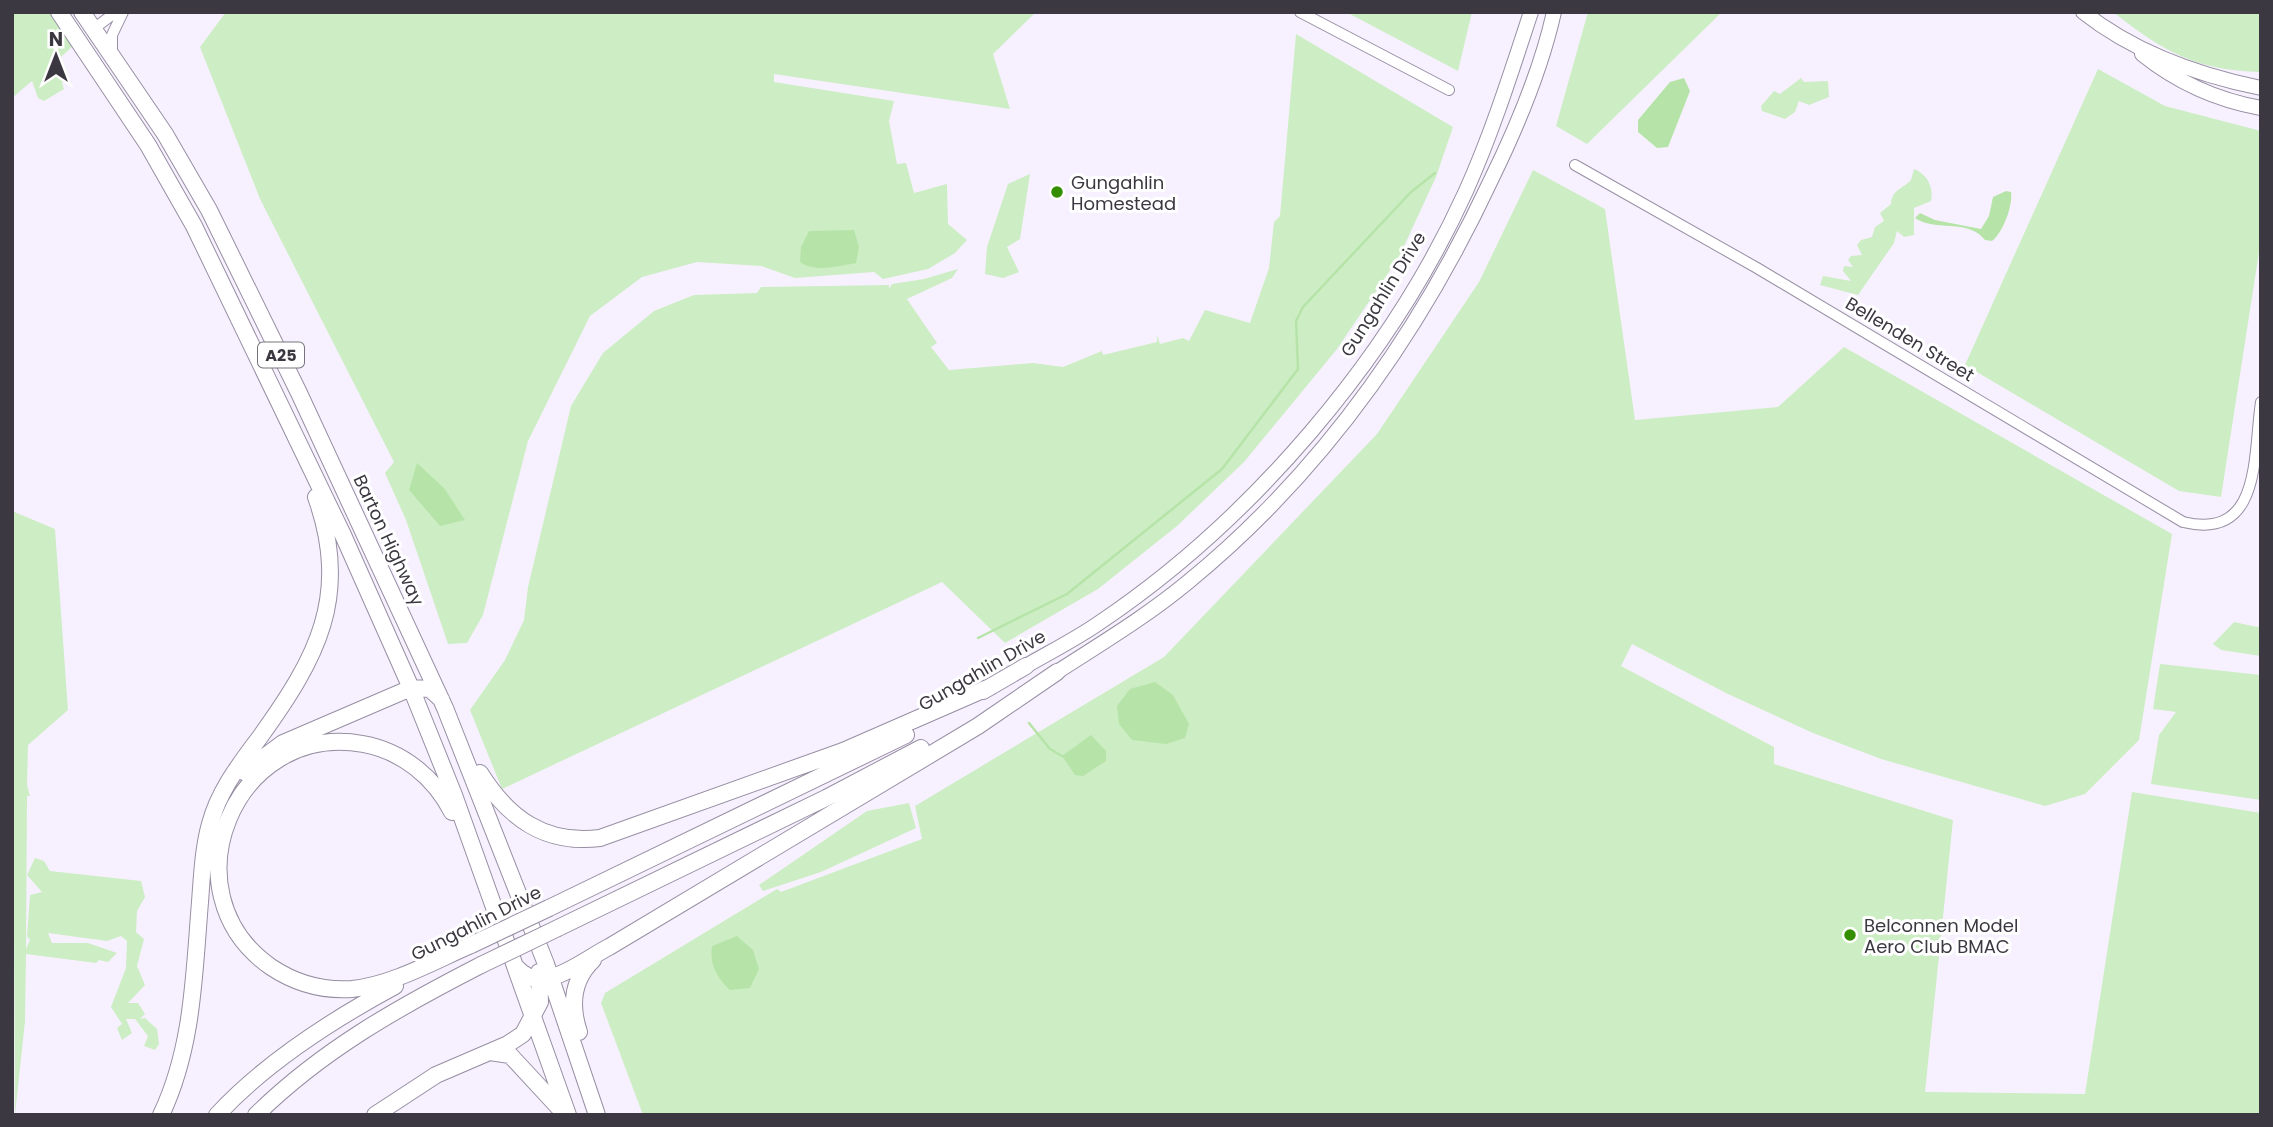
<svg xmlns="http://www.w3.org/2000/svg" width="2273" height="1127" font-family="Poppins,sans-serif">
	<rect width="100%" height="100%" fill="#f7f1ff"/>
	<path fill="#cdedc4" d="M12,12H50L73,46L61,57L68,76L62,83L64,89L44,101L38,98L32,81L12,98Z
		M226,12H1036L993,54L1010,109L774,74V82L894,101L889,121L897,164L906,163L914,193L947,184L948,224L967,240L955,253L928,269L883,279L874,272L795,278L761,266L697,262L642,277L590,316L528,441L483,615L467,643L448,644L406,520L385,473L394,462L260,199L200,47Z
		M1346,12H1472L1458,71Z
		M1588,12H1722L1587,144L1556,126Z
		M2113,12H2261V72C2195,70 2164,52 2113,12Z
		M1296,34L1453,127L1436,177L1399,257L1337,349L1244,462L1177,526L1098,589L1005,643L942,582L502,789L470,710L505,660L524,620L528,587L571,406L603,353L654,311L694,295L757,293L761,287L889,285V289L892,284L924,279L958,269L952,278L907,299L937,343L931,347L949,370L1033,363L1063,367L1102,351L1103,355L1157,342V335L1160,344L1183,338L1189,341L1205,310L1250,323L1269,268L1274,222L1280,216Z
		M2098,69L2165,106L2261,131V239L2221,497L2179,491L1965,365Z
		M1801,78L1804,82L1828,81L1829,97L1809,105L1799,101L1795,112L1785,119L1762,111L1761,106L1774,91L1780,94Z
		M1914,169C1927,174 1934,187 1931,201L1914,208V235L1904,237L1897,231L1894,243L1858,295L1820,285L1823,276L1851,281L1843,271L1844,266L1853,267L1848,260L1851,256L1862,255L1857,245L1861,240L1872,237L1875,227L1884,221L1880,213L1891,204C1892,189 1903,189 1911,180Z
		M1533,170L1605,209L1635,420L1778,407L1844,347L2172,534L2139,740L2085,794L2045,806L1881,759L1813,733L1728,694L1632,644L1621,666L1774,747V764L1953,820L1925,1092L2085,1094L2132,792L2261,813V1115H643L601,1003L605,993L777,889L781,892L922,839L915,806L1164,657L1377,434L1479,282Z
		M1030,174L1020,239L1007,247L1019,272L1003,278L985,274L987,247L1008,184Z
		M12,511L55,529L68,710L28,745L27,785L30,796H27L26,949L30,940L27,936L30,895L42,892L27,875L35,858L44,861L50,871L141,881L145,897L137,911L136,932L144,939L137,966L145,985L128,1003H138L145,1014L140,1019L145,1018L157,1029L159,1044L155,1050L144,1046L148,1036L135,1019H126L132,1033L122,1040L117,1028L122,1024L111,1007L126,968L127,941L121,936L107,941L48,933L52,943H88L117,953L108,962L99,960L96,963L26,954L25,1021L15,1115Z
		M2234,622L2257,627L2261,625V656L2221,650L2213,644Z
		M2160,664L2261,675V800L2151,784L2159,735L2176,712L2153,709Z
		M909,803L916,828L821,872L763,891L759,885L867,811Z"/>
	<path fill="#b6e4a8" d="M1684,78L1690,91L1668,147L1657,148L1638,132V120L1670,82Z
		M2006,191L2011,192C2013,206 2003,232 1992,241L1985,240C1968,218 1934,232 1915,218L1920,213L1935,220L1981,229L1989,216L1993,197Z
		M854,230L859,247L856,263C839,266 815,273 800,262L801,247L809,231Z
		M417,463L444,488L465,520L440,526L409,490Z
		M1155,682L1173,695L1189,724L1185,738L1166,744L1132,740L1119,724L1117,706L1130,689Z
		M1091,735L1106,751V761L1083,776L1075,775L1062,756Z
		M737,936L753,950L759,969L750,988L730,990C717,978 709,964 712,946Z"/>
	<g fill="none" stroke-linecap="round" stroke-linejoin="round">
		<path stroke="#b6e4a8" stroke-width="2.5" d="M978,638L1067,594L1222,469L1298,369L1296,321L1303,307L1411,192L1435,173
			M1029,723L1050,749L1062,756"/>
		<defs>
			<path id="minor" d="M1300,12L1449,90
				M91,27L100,24L116,12
				M112,56V35L123,12
				M1575,165L1757,268L2183,522C2262,541 2253,455 2261,402"/>
			<path id="major" d="M2083,12C2135,53 2197,75 2261,88
				M2142,54C2178,83 2216,100 2261,108
				M1026,666C1050,652 1076,639 1099,623C1251,521 1390,359 1466,191C1492,133 1511,73 1531,12
				M1057,672C1102,643 1147,616 1188,582C1320,474 1419,334 1491,180C1517,127 1541,70 1554,12"/>
			<path id="highway" d="M59,12L148,145L194,226L343,535L411,688L454,795L568,1115
				M82,12L165,134L209,210L299,393L445,708L546,964L597,1115
				M983,691L1026,666
				M244,772L283,743L411,688L430,689L441,699
				M480,773C508,818 545,845 600,838L843,751L992,686
				M452,812C434,777 402,751 363,744C234,721 164,893 271,967C295,983 323,991 352,989C392,985 434,961 471,945
				M549,908L906,735
				M558,928L826,798L921,748
				M517,968C542,997 583,960 609,947L978,726L1057,672
				M579,1032C570,1005 572,980 593,960
				M490,1052L510,1055L561,1110
				M161,1115C193,1048 194,975 200,902C202,876 203,849 210,824C219,790 240,764 260,737C317,658 351,596 316,497
				M217,1115C266,1062 332,1020 395,986
				M256,1115C322,1050 399,1007 481,965
				M375,1115L436,1075L508,1044L523,1034L540,1002L539,972"/>
		</defs>
		<use href="#minor" stroke="#978ea3" stroke-width="12"/>
		<use href="#major" stroke="#978ea3" stroke-width="16"/>
		<use href="#highway" stroke="#978ea3" stroke-width="18"/>
		<use href="#minor" stroke="#fff" stroke-width="10"/>
		<use href="#major" stroke="#fff" stroke-width="14"/>
		<use href="#highway" stroke="#fff" stroke-width="16"/>
		<defs>
			<path id="highway-bridge" d="M471,945L549,908
				M481,965L558,928"/>
		</defs>
		<use href="#highway-bridge" stroke="#978ea3" stroke-width="18" stroke-linecap="butt"/>
		<use href="#highway-bridge" stroke="#fff" stroke-width="16"/>
	</g>
	<g fill="#338f00" stroke="#fff" stroke-width="2.5">
		<circle cx="1057" cy="192" r="7"/>
		<circle cx="1850" cy="935" r="7"/>
	</g>
	<g text-anchor="middle" dominant-baseline="central" stroke-width="6" stroke-linejoin="round" paint-order="stroke">
		<rect fill="#fff" stroke="#76747a" stroke-width="2" x="258" y="342.5" width="46" height="25" rx="5"/>
		<g font-size="16" font-weight="bold" fill="#3c3841">
			<text x="281" y="355">A25</text>
		</g>
		<g font-size="18" fill="#3c3841" stroke="#fff" text-anchor="start">
			<text x="1071" y="182">Gungahlin<tspan x="1071" dy="21">Homestead</tspan></text>
			<text x="1864" y="925">Belconnen Model<tspan x="1864" dy="21">Aero Club BMAC</tspan></text>
		</g>
		<g font-size="18" fill="#3c3841" stroke="#fff">
			<text transform="translate(1383 294) rotate(-58)">Gungahlin Drive</text>
			<text transform="translate(1910 339) rotate(31)">Bellenden Street</text>
			<text transform="translate(389 540) rotate(65)">Barton Highway</text>
			<text transform="translate(982 670) rotate(-30)">Gungahlin Drive</text>
			<text transform="translate(476 923) rotate(-27)">Gungahlin Drive</text>
		</g>
	</g>
	<rect width="2273" height="1127" fill="none" stroke="#3c3841" stroke-width="28"/>
	<g transform="translate(56 56)" stroke="#ffffff" stroke-width="5" paint-order="stroke">
	<path d="M0-5L12 26L0 18L-12 26Z" fill="#3c3841"/>
	<text y="-10" font-size="19" font-weight="bold" text-anchor="middle" fill="#3c3841">N</text>
	</g>
</svg>
